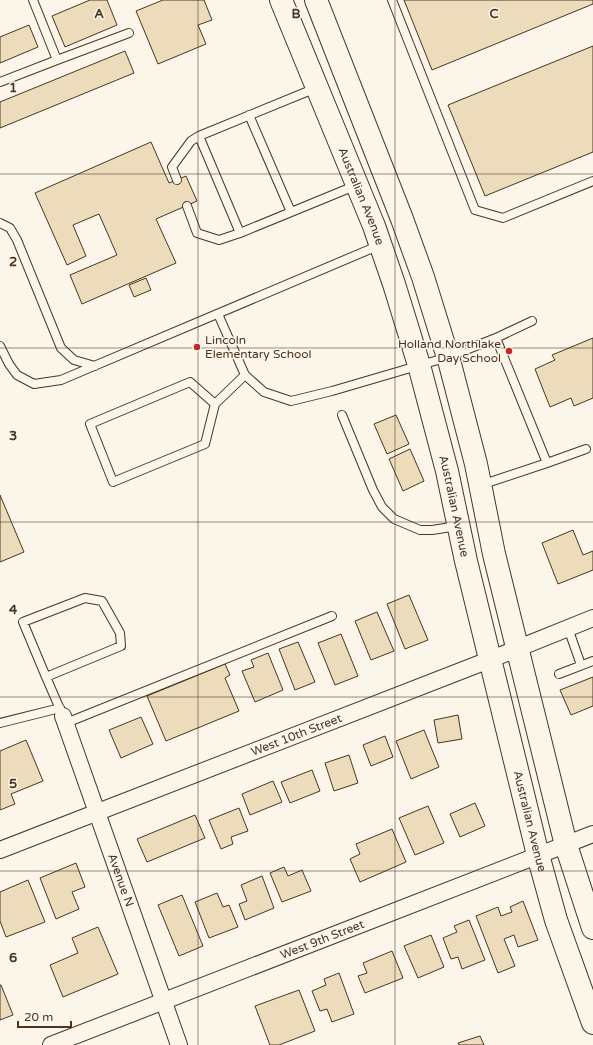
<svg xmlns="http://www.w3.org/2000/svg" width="593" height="1045" font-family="'Varela Round',sans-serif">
	<rect width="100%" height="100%" fill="#fbf6e9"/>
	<path fill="#ecdcbc" stroke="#4a3520" d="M90,0H107L117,25L65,47L52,16Z
		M163,0H204L212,20L198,25L206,44L158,64L136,11Z
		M404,0H593V4L432,70Z
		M29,25L38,47L0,63V37Z
		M593,46V152L485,196L448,105Z
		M125,51L134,73L0,128V102Z
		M151,142L169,183L186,176L197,201L156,219L176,263L82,304L70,275L117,255L99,214L73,225L86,256L67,265L35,193Z
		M146,278L151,290L134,297L129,285Z
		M593,338V398L574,406L571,398L550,407L535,369L555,360L552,355Z
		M396,415L409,444L387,454L374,424Z
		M410,449L424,481L403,491L389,459Z
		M0,495L24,552L0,562Z
		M573,530L583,555L593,551V570L558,584L542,543Z
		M409,595L428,640L405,649L387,604Z
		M377,612L394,651L371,660L355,621Z
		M341,634L358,676L335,685L318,643Z
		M298,642L315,682L295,690L279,649Z
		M268,653L283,690L255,702L242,671L254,667L251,660Z
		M225,664L230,675L225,678L239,711L166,741L147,696Z
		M593,677V706L571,715L560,690Z
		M458,715L462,739L438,743L434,720Z
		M141,717L153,744L121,758L109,730Z
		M424,730L439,767L411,779L396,741Z
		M385,736L393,757L371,766L363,745Z
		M26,740L43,781L11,794L15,804L0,810V751Z
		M349,755L358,783L334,791L325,763Z
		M312,770L320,791L290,803L281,782Z
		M273,781L282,802L250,815L242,794Z
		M475,803L485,826L460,837L450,814Z
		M428,806L444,843L415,855L399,818Z
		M239,808L248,831L231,837L233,844L221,849L209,820Z
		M195,815L205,838L147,862L137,839Z
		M392,829L406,862L360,882L350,859L360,854L356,844Z
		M76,863L85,887L72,892L79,909L56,919L40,878Z
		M284,867L288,876L302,870L311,891L282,902L270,873Z
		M262,876L274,908L245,920L239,904L247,901L241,885Z
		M28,880L45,922L6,937L0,921V892Z
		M217,893L223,907L229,905L238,927L209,938L195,902Z
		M182,895L203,946L179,956L158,905Z
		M523,901L538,940L518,947L514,935L504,939L515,966L498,973L476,916L498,907L501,916L512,912L510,907Z
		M469,920L485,960L462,969L458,957L451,959L443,938L457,932L454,926Z
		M98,927L118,974L63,997L50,965L78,953L72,938Z
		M431,935L444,967L418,978L404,946Z
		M392,951L403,978L365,993L358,976L367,973L363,963Z
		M339,973L354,1014L332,1022L327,1009L320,1011L312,991L326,985L324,979Z
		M0,985H1L13,1015L0,1020Z
		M299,990L315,1031L279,1045H270L255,1006Z
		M480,1036L484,1045H459L458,1043Z"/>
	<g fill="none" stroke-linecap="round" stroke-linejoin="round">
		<defs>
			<path id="service" d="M392,0L475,210L503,218L593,181
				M57,60L129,33
				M0,82L57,60L33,0
				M249,115L291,212
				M199,136L240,233
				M177,180L172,167L191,141L199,136L316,88
				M187,206L197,233L219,240L240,233L357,185
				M0,223L10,228L17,240L61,348L74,360L95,366
				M496,338L532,321
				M0,346L9,364L17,375L34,384L61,380L380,245
				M245,375L264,392L291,401L332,391L448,357L496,338L547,463L481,485
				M215,404L190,382L90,424L113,482L205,444L215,404L245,375L218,314
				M342,415L373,490L382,507L394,519L420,530H432L458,526
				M547,463L586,449
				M568,628L581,665
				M559,674L593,661
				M46,677L23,622L85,598L102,601L120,633L121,646L46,677L63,716
				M0,723L60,708
				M66,723L332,616"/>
			<g id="minor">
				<path id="s1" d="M63,716L179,1045"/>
				<path id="s2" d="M0,850L489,660L593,618"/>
				<path id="s3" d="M51,1045L593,834"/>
			</g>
			<g id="secondary">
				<path id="s4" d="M281,0L374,226L394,284L419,365L447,471L466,561L538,855L556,920L593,1023"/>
				<path d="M316,0L402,219L423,277L450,364L476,464L494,554L566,845L593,928"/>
			</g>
		</defs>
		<use href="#service" stroke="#4a3520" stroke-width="10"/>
		<use href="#minor" stroke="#4a3520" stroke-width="18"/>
		<use href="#secondary" stroke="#4a3520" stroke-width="24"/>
		<use href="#service" stroke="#fbf6e9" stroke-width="8"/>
		<use href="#minor" stroke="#fbf6e9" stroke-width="16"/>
		<use href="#secondary" stroke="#fbf6e9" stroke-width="22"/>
	</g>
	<path fill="none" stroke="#4a3520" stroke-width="1" stroke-opacity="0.55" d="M198,0V1045M395,0V1045M0,174H593M0,348H593M0,522H593M0,697H593M0,871H593"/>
	<g fill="#c62828" stroke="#fbf6e9" stroke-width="1.5">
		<circle cx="197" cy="347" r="4"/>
		<circle cx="509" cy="351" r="4"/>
	</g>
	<g text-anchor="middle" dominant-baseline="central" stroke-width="3" stroke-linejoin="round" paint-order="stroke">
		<g font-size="12" fill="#4a3520" stroke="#fbf6e9">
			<text stroke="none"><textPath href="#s4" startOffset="212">Australian Avenue</textPath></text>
			<text stroke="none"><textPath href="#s4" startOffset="536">Australian Avenue</textPath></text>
			<text stroke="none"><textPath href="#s2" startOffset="318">West 10th Street</textPath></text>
			<text stroke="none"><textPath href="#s4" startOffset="860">Australian Avenue</textPath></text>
			<text stroke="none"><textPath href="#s1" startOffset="174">Avenue N</textPath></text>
			<text stroke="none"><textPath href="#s3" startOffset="291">West 9th Street</textPath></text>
		</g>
		<g font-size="12" fill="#4a3520" stroke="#fbf6e9" text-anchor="start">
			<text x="205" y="340">Lincoln<tspan x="205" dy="14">Elementary School</tspan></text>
			<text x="501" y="344" text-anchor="end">Holland Northlake<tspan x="501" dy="14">Day School</tspan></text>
		</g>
	</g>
	<g font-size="13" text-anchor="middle" font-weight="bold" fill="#4a3520" stroke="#fbf6e9" stroke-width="3" stroke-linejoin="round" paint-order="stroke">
		<text x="99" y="18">A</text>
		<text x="296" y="18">B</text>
		<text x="494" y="18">C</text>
		<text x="13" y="92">1</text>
		<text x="13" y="266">2</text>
		<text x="13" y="440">3</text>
		<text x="13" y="614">4</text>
		<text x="13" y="788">5</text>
		<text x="13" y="962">6</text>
	</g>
	<path d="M18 1021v6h53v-6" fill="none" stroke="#4a3520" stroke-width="2"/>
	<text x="24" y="1021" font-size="12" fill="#4a3520" stroke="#fbf6e9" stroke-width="3" paint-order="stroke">20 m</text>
</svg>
